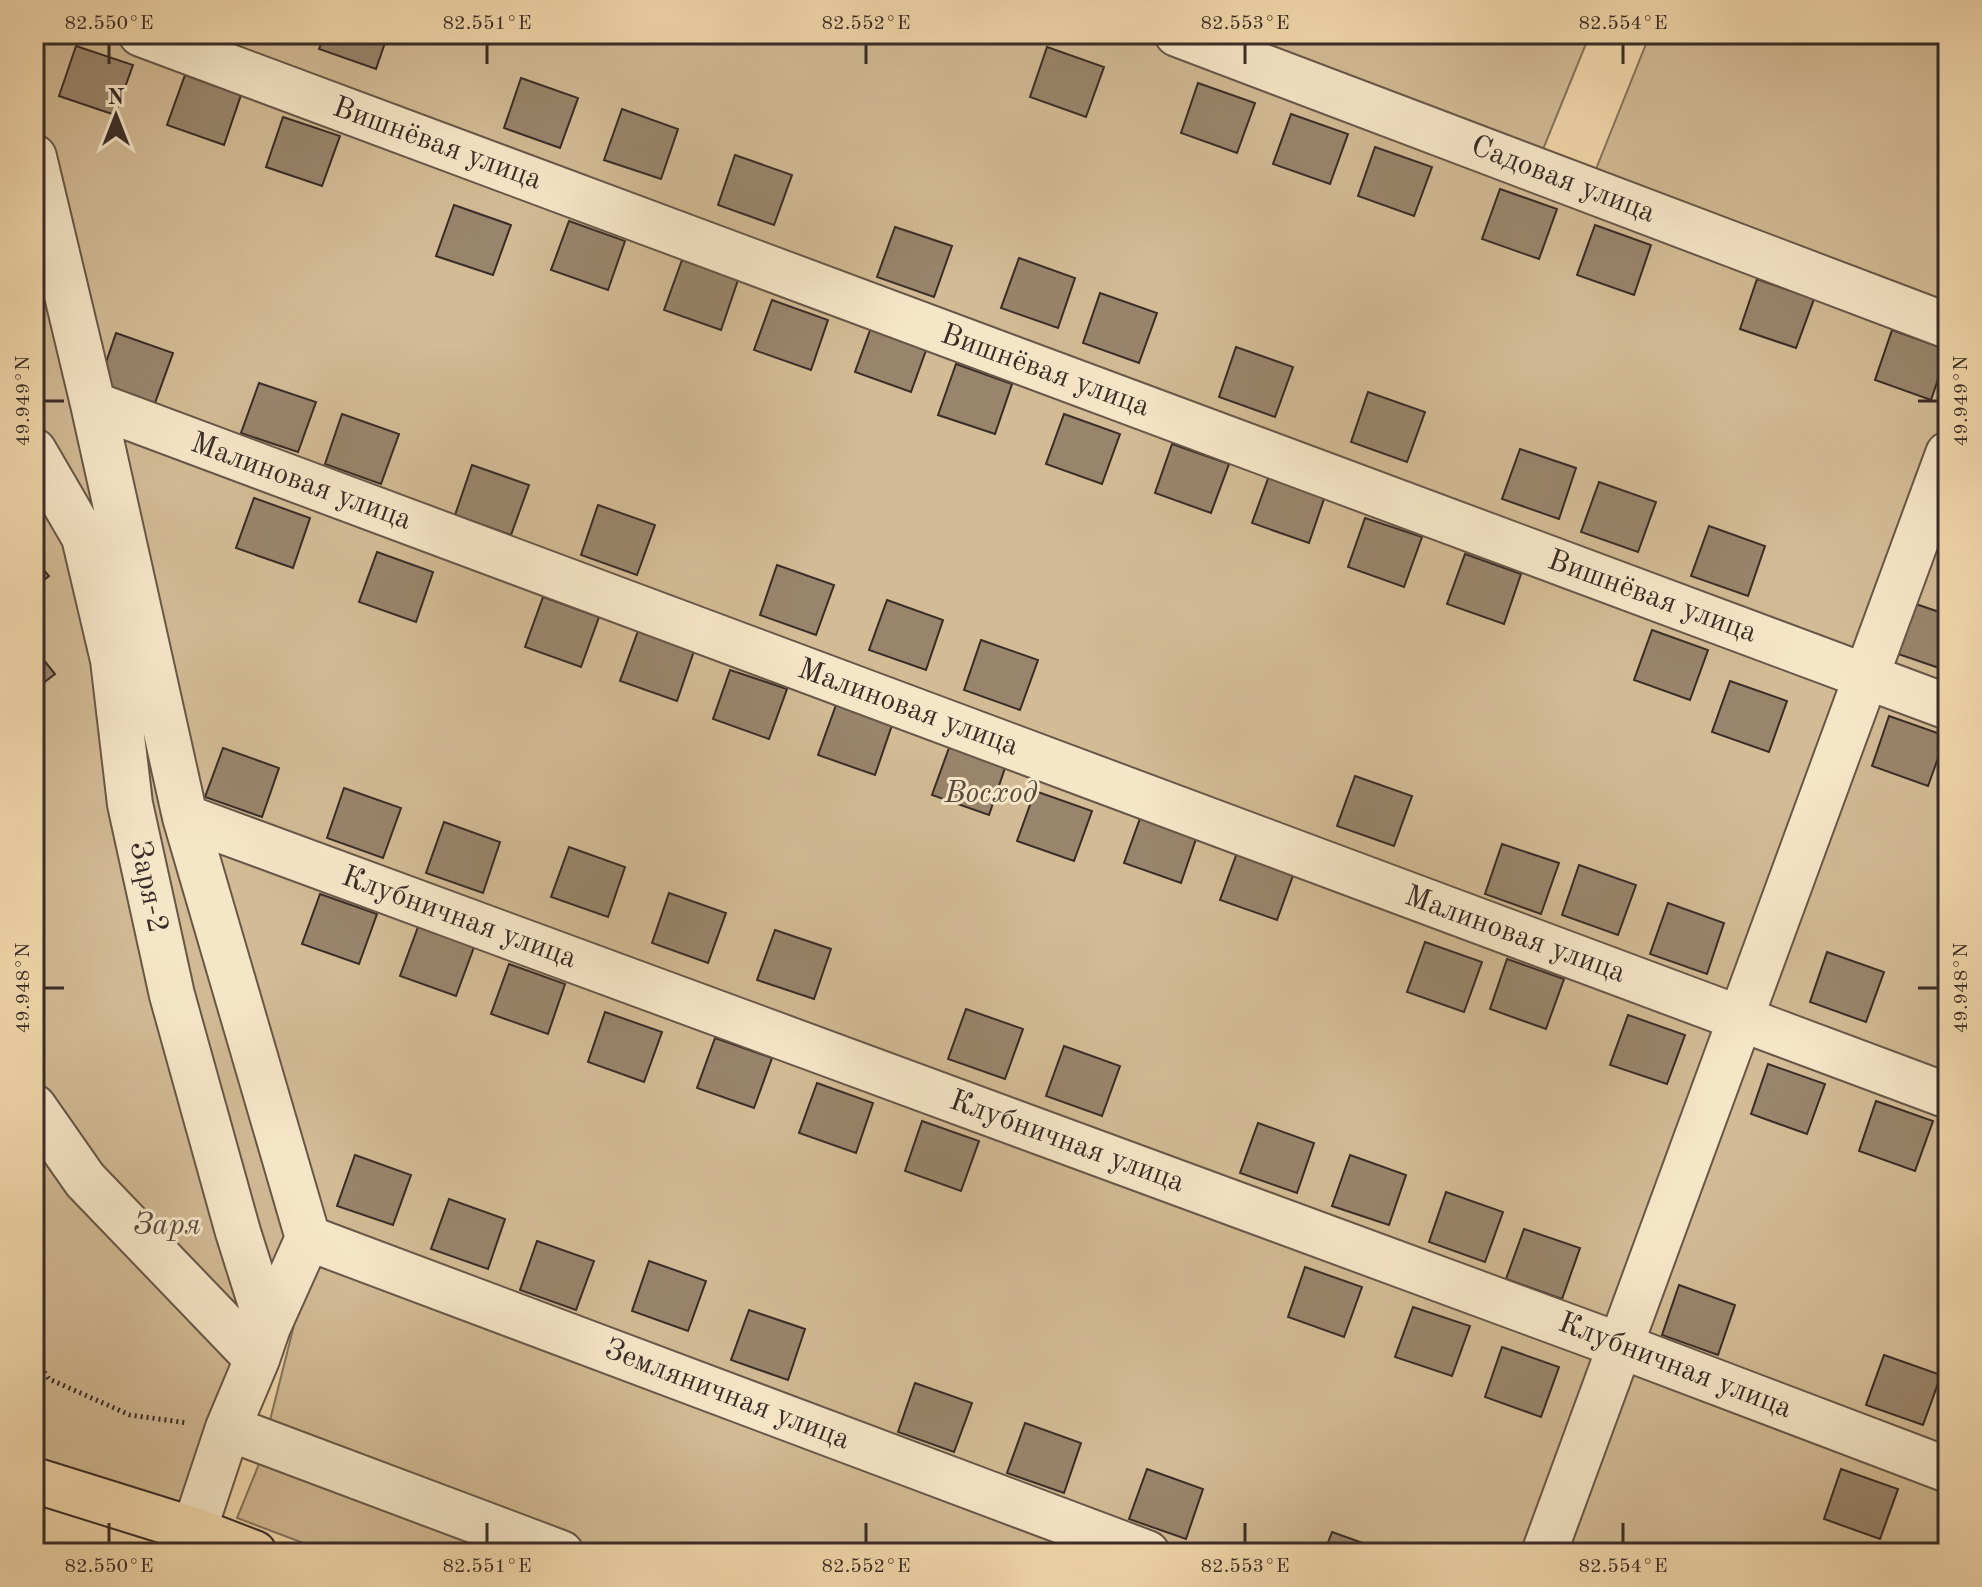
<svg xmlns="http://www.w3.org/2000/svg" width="1982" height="1587" font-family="'Old Standard TT',serif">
	<rect width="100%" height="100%" fill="#f1d8ab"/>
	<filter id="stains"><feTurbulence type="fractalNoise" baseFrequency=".0025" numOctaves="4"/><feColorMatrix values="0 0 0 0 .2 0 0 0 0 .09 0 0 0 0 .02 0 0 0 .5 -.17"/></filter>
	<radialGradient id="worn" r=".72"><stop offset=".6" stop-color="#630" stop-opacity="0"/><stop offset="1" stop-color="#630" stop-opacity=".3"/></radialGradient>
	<path fill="#d2bb95" stroke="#86745e" stroke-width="2" d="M34,34H1148L1584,199L1650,34H1948V1553H330L237,1518L259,1464L318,1230L213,843L68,277L34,134Z
		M1180,34H1590L1535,169Z
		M34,161L307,1238L194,1530L34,1483Z"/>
	<path fill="#99856c" stroke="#3a2c27" stroke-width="2" d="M325,34H388L376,69L319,49Z
		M920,34H947L944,42Z
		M76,46L133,65L115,115L59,96Z
		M1047,47L1104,67L1086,117L1030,97Z
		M185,75L241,95L224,145L167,125Z
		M521,78L578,98L560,148L504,128Z
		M1198,83L1255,103L1237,153L1181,133Z
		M622,109L678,129L661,179L604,160Z
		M1291,114L1348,134L1330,184L1273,164Z
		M283,117L340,136L322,186L266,167Z
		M1375,147L1432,167L1414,216L1358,196Z
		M735,155L792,175L774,225L718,205Z
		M1500,189L1557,209L1539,259L1482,239Z
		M454,205L511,225L493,275L436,256Z
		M569,221L625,241L608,290L551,270Z
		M1595,225L1651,245L1634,295L1577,275Z
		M895,227L952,246L934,297L877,277Z
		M1019,258L1075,278L1058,328L1001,308Z
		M682,260L738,280L721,330L664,310Z
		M1757,279L1814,299L1796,348L1740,329Z
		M1100,293L1157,313L1139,363L1083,343Z
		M772,300L828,320L811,370L754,350Z
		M873,322L929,342L911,392L855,372Z
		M1892,330L1948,350L1931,400L1875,380Z
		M116,333L173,353L155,403L99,383Z
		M1236,347L1293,367L1275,417L1219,397Z
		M956,364L1012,384L995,434L938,415Z
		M259,383L316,402L298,452L241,433Z
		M1368,392L1425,412L1407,462L1351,442Z
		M342,414L399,434L381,484L325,464Z
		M1064,414L1120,434L1102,484L1046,464Z
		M1172,444L1229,464L1211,513L1155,493Z
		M1520,449L1576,468L1559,519L1502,499Z
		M472,465L529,485L511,535L455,515Z
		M1270,473L1326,493L1309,543L1252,523Z
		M1599,482L1656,502L1638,552L1581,532Z
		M254,498L310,518L293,568L236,548Z
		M598,505L655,525L637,575L581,555Z
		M1365,518L1422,537L1404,587L1348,567Z
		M1709,526L1765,546L1748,596L1691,576Z
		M377,552L433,572L416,622L359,602Z
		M1465,554L1521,574L1504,624L1447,604Z
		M34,558L49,576L34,588Z
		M777,565L834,585L816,635L760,615Z
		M543,597L599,617L581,667L525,647Z
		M887,600L943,620L926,670L869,650Z
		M1913,603L1948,615V671L1895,653Z
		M1652,630L1708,650L1690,700L1634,680Z
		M638,631L694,651L677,701L620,681Z
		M981,640L1038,660L1020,710L964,690Z
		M34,648L55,674L34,690Z
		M730,670L787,689L769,739L713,719Z
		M1730,681L1787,701L1769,752L1712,732Z
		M836,705L892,725L875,775L818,755Z
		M1889,716L1946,736L1928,786L1872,766Z
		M950,745L1006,765L989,815L932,795Z
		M223,748L279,768L262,817L205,797Z
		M1355,776L1412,796L1394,846L1337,826Z
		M344,788L401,808L383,858L327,838Z
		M1035,791L1092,811L1074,861L1017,841Z
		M1142,813L1198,833L1181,883L1124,863Z
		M444,822L500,842L483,893L426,873Z
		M1502,844L1559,863L1541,914L1485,894Z
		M569,847L625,867L608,917L551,897Z
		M1238,850L1295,870L1277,920L1220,900Z
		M1579,865L1636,885L1618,935L1562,915Z
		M669,893L726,913L708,963L652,943Z
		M320,894L377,914L359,964L302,944Z
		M1668,903L1724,923L1707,974L1650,954Z
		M418,927L474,947L456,996L400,976Z
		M775,930L831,949L814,999L757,980Z
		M1425,942L1482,962L1464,1012L1407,992Z
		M1827,952L1884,972L1866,1022L1810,1002Z
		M1507,959L1564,979L1546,1029L1490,1009Z
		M509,964L565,984L548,1034L491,1014Z
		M966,1009L1023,1029L1005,1079L948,1059Z
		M605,1012L662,1032L644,1082L588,1062Z
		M1628,1015L1685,1035L1667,1084L1610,1065Z
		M715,1038L772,1058L754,1108L697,1088Z
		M1064,1046L1120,1066L1102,1116L1046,1096Z
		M1768,1064L1825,1084L1807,1134L1751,1114Z
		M817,1083L873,1103L856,1153L799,1133Z
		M1876,1101L1933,1121L1915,1171L1859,1151Z
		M922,1121L979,1141L961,1191L905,1171Z
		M1258,1123L1314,1143L1297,1193L1240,1173Z
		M355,1155L411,1175L393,1225L337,1206Z
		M1350,1155L1406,1175L1389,1225L1332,1206Z
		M1446,1192L1503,1212L1485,1262L1429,1242Z
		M449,1199L505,1219L488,1269L431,1249Z
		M1524,1229L1580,1248L1562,1299L1506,1279Z
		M537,1241L594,1261L576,1310L520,1290Z
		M649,1261L706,1281L688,1331L632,1311Z
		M1305,1267L1362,1287L1344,1337L1288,1317Z
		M1679,1285L1735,1305L1718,1355L1662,1335Z
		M1413,1307L1470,1326L1452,1376L1395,1357Z
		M749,1310L805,1329L788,1380L731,1360Z
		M1502,1347L1559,1367L1541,1417L1485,1397Z
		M1884,1355L1941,1375L1923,1425L1866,1405Z
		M915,1383L972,1403L954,1452L898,1432Z
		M1025,1423L1081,1443L1064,1493L1007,1473Z
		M1147,1469L1203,1489L1186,1539L1129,1519Z
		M1841,1469L1898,1489L1880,1539L1824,1519Z
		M1332,1532L1388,1552V1553H1324Z"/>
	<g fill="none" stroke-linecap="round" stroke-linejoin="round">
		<defs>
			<path id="minor" d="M141,34L1948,707
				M1177,34L1948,326
				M34,157L93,404L185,817L308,1238L268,1327L257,1359L228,1428L194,1530
				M93,404L1948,1096
				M34,451L84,537L113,660L130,804L172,995L238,1232L268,1327
				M185,817L1613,1343L1948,1470
				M34,1107L85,1180L257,1359
				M308,1238L1147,1553
				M228,1428L561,1553
				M1544,1553L1948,454"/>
			<path id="highway" d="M34,1480L194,1530L254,1553"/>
		</defs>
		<use href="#minor" stroke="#685748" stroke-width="48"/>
		<use href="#highway" stroke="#3a2c27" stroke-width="48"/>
		<path stroke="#3a2c27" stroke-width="5" stroke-dasharray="2 4" stroke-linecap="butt" d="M34,1357L49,1379L130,1415L188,1423"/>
		<use href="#minor" stroke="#f6e6c8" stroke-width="44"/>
		<use href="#highway" stroke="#f1d8ab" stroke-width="44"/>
	</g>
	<path fill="none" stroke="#3a2c27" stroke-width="3" d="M109,44V64M487,44V64M866,44V64M1245,44V64M1623,44V64M44,401H64M1918,401H1938M44,988H64M1918,988H1938M109,1523V1543M487,1523V1543M866,1523V1543M1245,1523V1543M1623,1523V1543"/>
	<g text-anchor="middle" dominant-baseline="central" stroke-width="6" stroke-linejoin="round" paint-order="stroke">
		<g font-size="30" fill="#3a2c27" stroke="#f6e6c8">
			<text transform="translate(437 144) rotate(20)">Вишнёвая улица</text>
			<text transform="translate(1563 180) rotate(21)">Садовая улица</text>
			<text transform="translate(1045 371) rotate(20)">Вишнёвая улица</text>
			<text transform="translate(301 482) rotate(20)">Малиновая улица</text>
			<text transform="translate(1652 597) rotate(20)">Вишнёвая улица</text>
			<text transform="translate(908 708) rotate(20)">Малиновая улица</text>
			<text transform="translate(148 887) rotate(78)">Заря-2</text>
			<text transform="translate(459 918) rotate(20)">Клубничная улица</text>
			<text transform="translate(1515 935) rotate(20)">Малиновая улица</text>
			<text transform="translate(1067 1142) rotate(20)">Клубничная улица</text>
			<text transform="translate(1675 1366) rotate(21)">Клубничная улица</text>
			<text transform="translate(727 1395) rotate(21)">Земляничная улица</text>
		</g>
		<g font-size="30" font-style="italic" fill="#58493d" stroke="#f6e6c8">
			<text x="991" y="794">Восход</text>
			<text x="167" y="1226">Заря</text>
		</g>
	</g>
	<rect width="1982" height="1587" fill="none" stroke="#f1d8ab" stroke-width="88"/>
	<g transform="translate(116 116)" stroke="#f6e6c8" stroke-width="6" paint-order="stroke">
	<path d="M0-6L14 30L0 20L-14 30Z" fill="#3a2c27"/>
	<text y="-12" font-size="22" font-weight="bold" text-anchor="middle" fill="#3a2c27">N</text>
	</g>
	<rect x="44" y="44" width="1894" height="1499" fill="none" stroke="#3a2c27" stroke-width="3"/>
	<g font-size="20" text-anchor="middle" fill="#3a2c27">
		<text x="109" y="29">82.550°E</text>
		<text x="487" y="29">82.551°E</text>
		<text x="866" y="29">82.552°E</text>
		<text x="1245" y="29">82.553°E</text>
		<text x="1623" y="29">82.554°E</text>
		<text transform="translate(22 401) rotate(-90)" y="7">49.949°N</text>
		<text transform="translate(1960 401) rotate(-90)" y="7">49.949°N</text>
		<text transform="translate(22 988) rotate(-90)" y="7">49.948°N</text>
		<text transform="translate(1960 988) rotate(-90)" y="7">49.948°N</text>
		<text x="109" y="1572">82.550°E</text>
		<text x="487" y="1572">82.551°E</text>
		<text x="866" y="1572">82.552°E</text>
		<text x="1245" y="1572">82.553°E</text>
		<text x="1623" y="1572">82.554°E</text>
	</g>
	<rect width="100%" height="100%" filter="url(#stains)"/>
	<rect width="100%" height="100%" fill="url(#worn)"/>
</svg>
